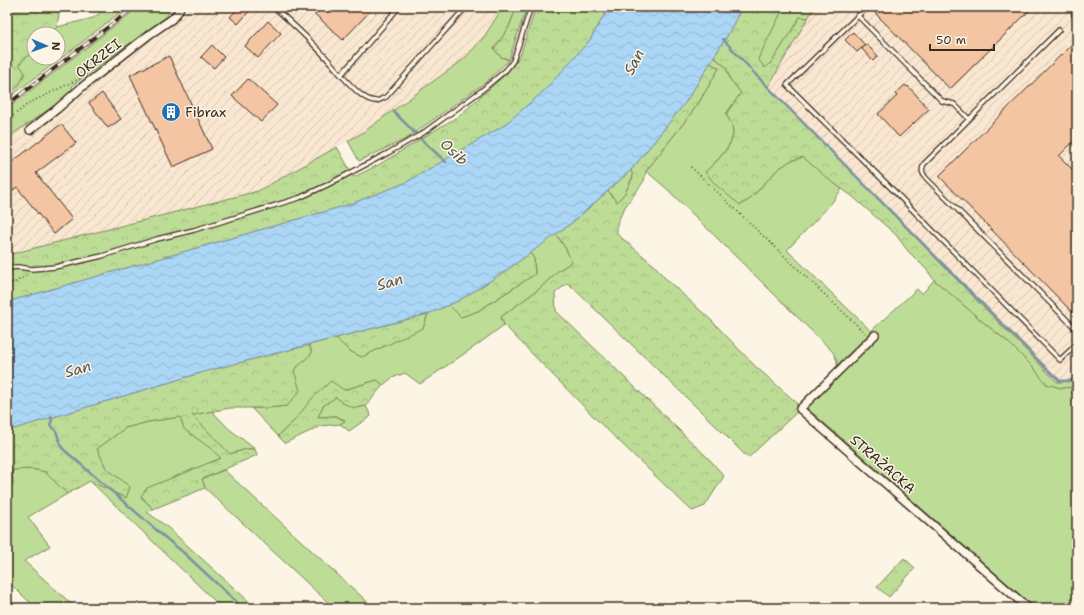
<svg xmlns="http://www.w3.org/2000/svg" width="1084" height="615" font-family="'Shantell Sans',sans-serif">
	<defs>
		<pattern id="industrial-furrows" width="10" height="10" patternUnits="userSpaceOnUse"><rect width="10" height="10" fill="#f9e7d1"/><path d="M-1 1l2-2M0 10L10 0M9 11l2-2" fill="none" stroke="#d6c6b3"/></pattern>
		<pattern id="forest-crowns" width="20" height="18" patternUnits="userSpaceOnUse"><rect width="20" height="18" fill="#bddd96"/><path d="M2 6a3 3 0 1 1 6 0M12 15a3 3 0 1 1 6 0" fill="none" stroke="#a3be81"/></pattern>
		<pattern id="water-waves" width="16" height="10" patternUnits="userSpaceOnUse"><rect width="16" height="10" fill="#abd6f6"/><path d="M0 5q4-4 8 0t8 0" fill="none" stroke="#94b8d2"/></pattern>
	</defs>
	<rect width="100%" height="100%" fill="#fcf5e5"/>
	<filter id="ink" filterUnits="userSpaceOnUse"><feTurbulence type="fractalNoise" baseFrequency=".025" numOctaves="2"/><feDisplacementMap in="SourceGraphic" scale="8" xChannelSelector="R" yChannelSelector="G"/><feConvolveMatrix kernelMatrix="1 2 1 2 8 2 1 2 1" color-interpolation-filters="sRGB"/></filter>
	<g filter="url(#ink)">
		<path fill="url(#industrial-furrows)" d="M188,7H503L484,37L464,59L362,133L258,191L7,255V138L167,28L186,12Z
			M815,7H1077V381L1057,382L768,87Z"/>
		<path fill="#bddd96" stroke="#7c845a" d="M108,7H127L76,47L7,99V95L19,85V64L34,50V58H58V34H50L57,27L93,18Z
			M139,7H172L166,17L73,85L70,95L7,138V109Z
			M503,7H517L508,29L494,49L501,57L509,60L486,82L406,139L359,161L348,141L362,133L464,59L484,37Z
			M784,7H815L808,18L800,17L772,62L765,68L757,59Z
			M714,57L726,67L730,79L741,93L726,114C728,118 731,122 732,125C738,143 716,161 705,172L749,200L777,170L790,161L803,157L842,189L830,205L787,250L871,331L917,289L922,294L934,280L945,289L983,322L1007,341L1034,368L1046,383L1061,388L1070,387L1076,406L1077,407V608H1035L807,408L879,335L871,332L837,365V361L833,352L666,188L646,171L679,129L698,104L719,68L710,63Z
			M631,170L633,176L625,193L616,203L608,191Z
			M556,234L566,249L572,262L558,271L539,289L501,317L504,325L477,345L420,384L405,373L392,378L383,385L377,380L344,390L295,420L278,436L251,408H267L287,406L294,370L312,353L309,345L336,338L349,351L423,328L428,314L449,305L461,317L478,311L535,274L534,259L530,253Z
			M336,396L355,408L366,406L371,416L349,431L340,424L345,420L336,416L317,417L323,406Z
			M212,411L228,428L255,449H247L230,454L191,415Z
			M180,417L210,448L222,458L148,488L141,497L153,509L147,512L166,526L256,608H222L90,481L126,497L130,487L106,468L97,449L125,428L148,422Z
			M32,469L45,472L67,494L28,517L50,546L24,561L76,608H36L7,581V492L13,484L12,470Z
			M224,470L374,608H334L205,488L202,479Z"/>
		<path fill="url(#forest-crowns)" stroke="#7c845a" d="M7,7H60L57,27L50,34H34V50L19,64L25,73L19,85L7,95Z
			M517,7H527L514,44L509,60L501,57L494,49L508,29Z
			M536,7H609L590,40L544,91L503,126L405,183L348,205L7,302V255L258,191L337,147L354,177L380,164L460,115L507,73L520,56Z
			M742,7H784L758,59L765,68L772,62L800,17L808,18L768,87L1057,382L1077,381V387L1061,388L1046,384L1034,368L1007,341L983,322L945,289L934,280L927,270L908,251L896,235L852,196L828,179L803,157L790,161L777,170L749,200L740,205L717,186L705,172C716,162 738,143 732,126C731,122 728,118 726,114L741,93L730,79L726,67L714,57L727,36Z
			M710,63L719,68L698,104L679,129L646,171L644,181L625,207L617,223V234L655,266L665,278L712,321L755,366L796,402L798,411L748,458L720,430L568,283L555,293L556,311L710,460L724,476L705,506L692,511L597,420L504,325L501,317L539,289L558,271L572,262L566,249L556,234L573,222L608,191L617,202L625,193L633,177L631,170L685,103Z
			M530,253L534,259L535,274L478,311L461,317L449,305L460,300L507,270Z
			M428,314L423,328L362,357L349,351L336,338Z
			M309,345L312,353L294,370L300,391L287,406L267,408H230L192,415L230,454L247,449H255L257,455L202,479L205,488L153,509L141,496L147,488L221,458L210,448L184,429L180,417L148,422L125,428L97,449L106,468L130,487L126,498L90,481L67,494L45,472L32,469L12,470L13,484L7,492V431L207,371Z
			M377,380L383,385L366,406L355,408L342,403L336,397L323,406L318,417L336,416L345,421L340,424L321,426L285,443L278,436L295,420L314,396L331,381L344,390Z
			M904,558L915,568L889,597L877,587Z"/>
		<path fill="url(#water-waves)" stroke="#7e91a0" d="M609,7H742L727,36L685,103L631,170L573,222L507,270L460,300L428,314L207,371L7,431V302L348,205L405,183L503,126L544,91L590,40Z"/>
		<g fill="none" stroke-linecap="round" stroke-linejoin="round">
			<path stroke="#7e91a0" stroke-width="2.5" d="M723,39L756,75L1047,369L1060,381L1077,380
				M394,112L422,140L446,162
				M51,416L52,420L50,425L56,431L62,448L168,540L184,553L243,608"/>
		</g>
		<path fill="#f3c5a3" stroke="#3b2a1e" d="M239,7H253L238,24L230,17Z
			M307,7H374L343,40Z
			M879,7H1033L950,89L874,12Z
			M268,21L281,33L258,58L245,46Z
			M853,32L865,45L857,52L845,40Z
			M1077,39V138L1059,156L1077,174V317L939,176Z
			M866,44L878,56L873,61L862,49Z
			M212,45L224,57L214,68L201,57Z
			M169,56L212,149L173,167L130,75Z
			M248,79L277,105L261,122L232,96Z
			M905,85L907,87L908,86L929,109L899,137L878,114L897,96L895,94Z
			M102,93L121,119L108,128L89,103Z
			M61,124L76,143L36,173L72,219L54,234L17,187L7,195V166Z"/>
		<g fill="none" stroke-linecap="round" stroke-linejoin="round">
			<defs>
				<path id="service" d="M274,7C298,29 321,50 341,75L399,7
					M867,7L787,85L894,191L1060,360L1077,344
					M1074,15L1077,12
					M858,16L942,101L954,104L969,119
					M1059,30L924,164C921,170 922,173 926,178L1077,330
					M341,75C350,84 364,102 377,101C380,100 383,98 386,97L466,7
					M7,268L18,267L32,269L55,267L102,256L157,239L194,230L299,198L327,185L388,153L423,133L481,91L506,70L513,61L518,47L531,7"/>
				<path id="minor" d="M30,130L57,109L82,87L150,34L172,19L178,12L180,7
					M875,335L800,409L1028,608"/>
			</defs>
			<use href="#service" stroke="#3b2a1e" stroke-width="6"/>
			<use href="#minor" stroke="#3b2a1e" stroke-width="10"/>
			<path stroke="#3b2a1e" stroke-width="1.5" stroke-dasharray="1 3" stroke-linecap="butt" d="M7,121L29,103L81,78
				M691,167L865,333
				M7,284L16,282L27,275"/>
			<use href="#service" stroke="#fcf5e5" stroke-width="3.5"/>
			<use href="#minor" stroke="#fcf5e5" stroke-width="7"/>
			<defs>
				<path id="rail" d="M7,105L134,7"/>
			</defs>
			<use href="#rail" stroke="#3b2a1e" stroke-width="4"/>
			<use href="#rail" stroke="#fcf5e5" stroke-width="2.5" stroke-dasharray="8" stroke-linecap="butt"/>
		</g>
	</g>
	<defs>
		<symbol id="building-disc" viewBox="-11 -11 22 22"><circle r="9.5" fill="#1f6fb2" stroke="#fcf5e5"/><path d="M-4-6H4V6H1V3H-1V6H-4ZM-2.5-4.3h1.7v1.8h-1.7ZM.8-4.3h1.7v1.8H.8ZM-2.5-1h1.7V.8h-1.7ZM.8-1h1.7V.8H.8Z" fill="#fff"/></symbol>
	</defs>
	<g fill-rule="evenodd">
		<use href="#building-disc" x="160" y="101" width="22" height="22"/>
	</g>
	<g text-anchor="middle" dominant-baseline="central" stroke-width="3" stroke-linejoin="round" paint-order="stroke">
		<g font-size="14" fill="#3b2a1e" stroke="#fcf5e5">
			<text transform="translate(98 58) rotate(-38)">OKRZEI</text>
			<text transform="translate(883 464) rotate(41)">STRAŻACKA</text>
		</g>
		<g font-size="14" fill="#3b2a1e" stroke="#fcf5e5" text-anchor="start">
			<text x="185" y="112">Fibrax</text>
		</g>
		<g font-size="15" font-style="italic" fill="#575554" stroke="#fcf5e5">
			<text transform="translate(634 62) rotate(-62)">San</text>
			<text transform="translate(454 152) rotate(43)">Osib</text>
			<text transform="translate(390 282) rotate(-16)">San</text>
			<text transform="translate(78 369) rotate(-16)">San</text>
		</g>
	</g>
	<rect width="1084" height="615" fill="none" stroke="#fcf5e5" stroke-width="24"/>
	<rect x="12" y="12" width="1060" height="591" fill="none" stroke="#3b2a1e" stroke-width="1.5" filter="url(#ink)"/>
	<g transform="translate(46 46) rotate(92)"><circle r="19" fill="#fcf5e5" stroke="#afa495"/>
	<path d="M0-3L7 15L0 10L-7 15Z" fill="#1f6fb2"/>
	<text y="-6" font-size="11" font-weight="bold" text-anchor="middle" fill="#3b2a1e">N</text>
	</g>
	<path d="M930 44v6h64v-6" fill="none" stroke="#3b2a1e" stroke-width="2"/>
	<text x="936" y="44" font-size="12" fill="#3b2a1e" stroke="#fcf5e5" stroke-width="3" paint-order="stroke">50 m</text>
</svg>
